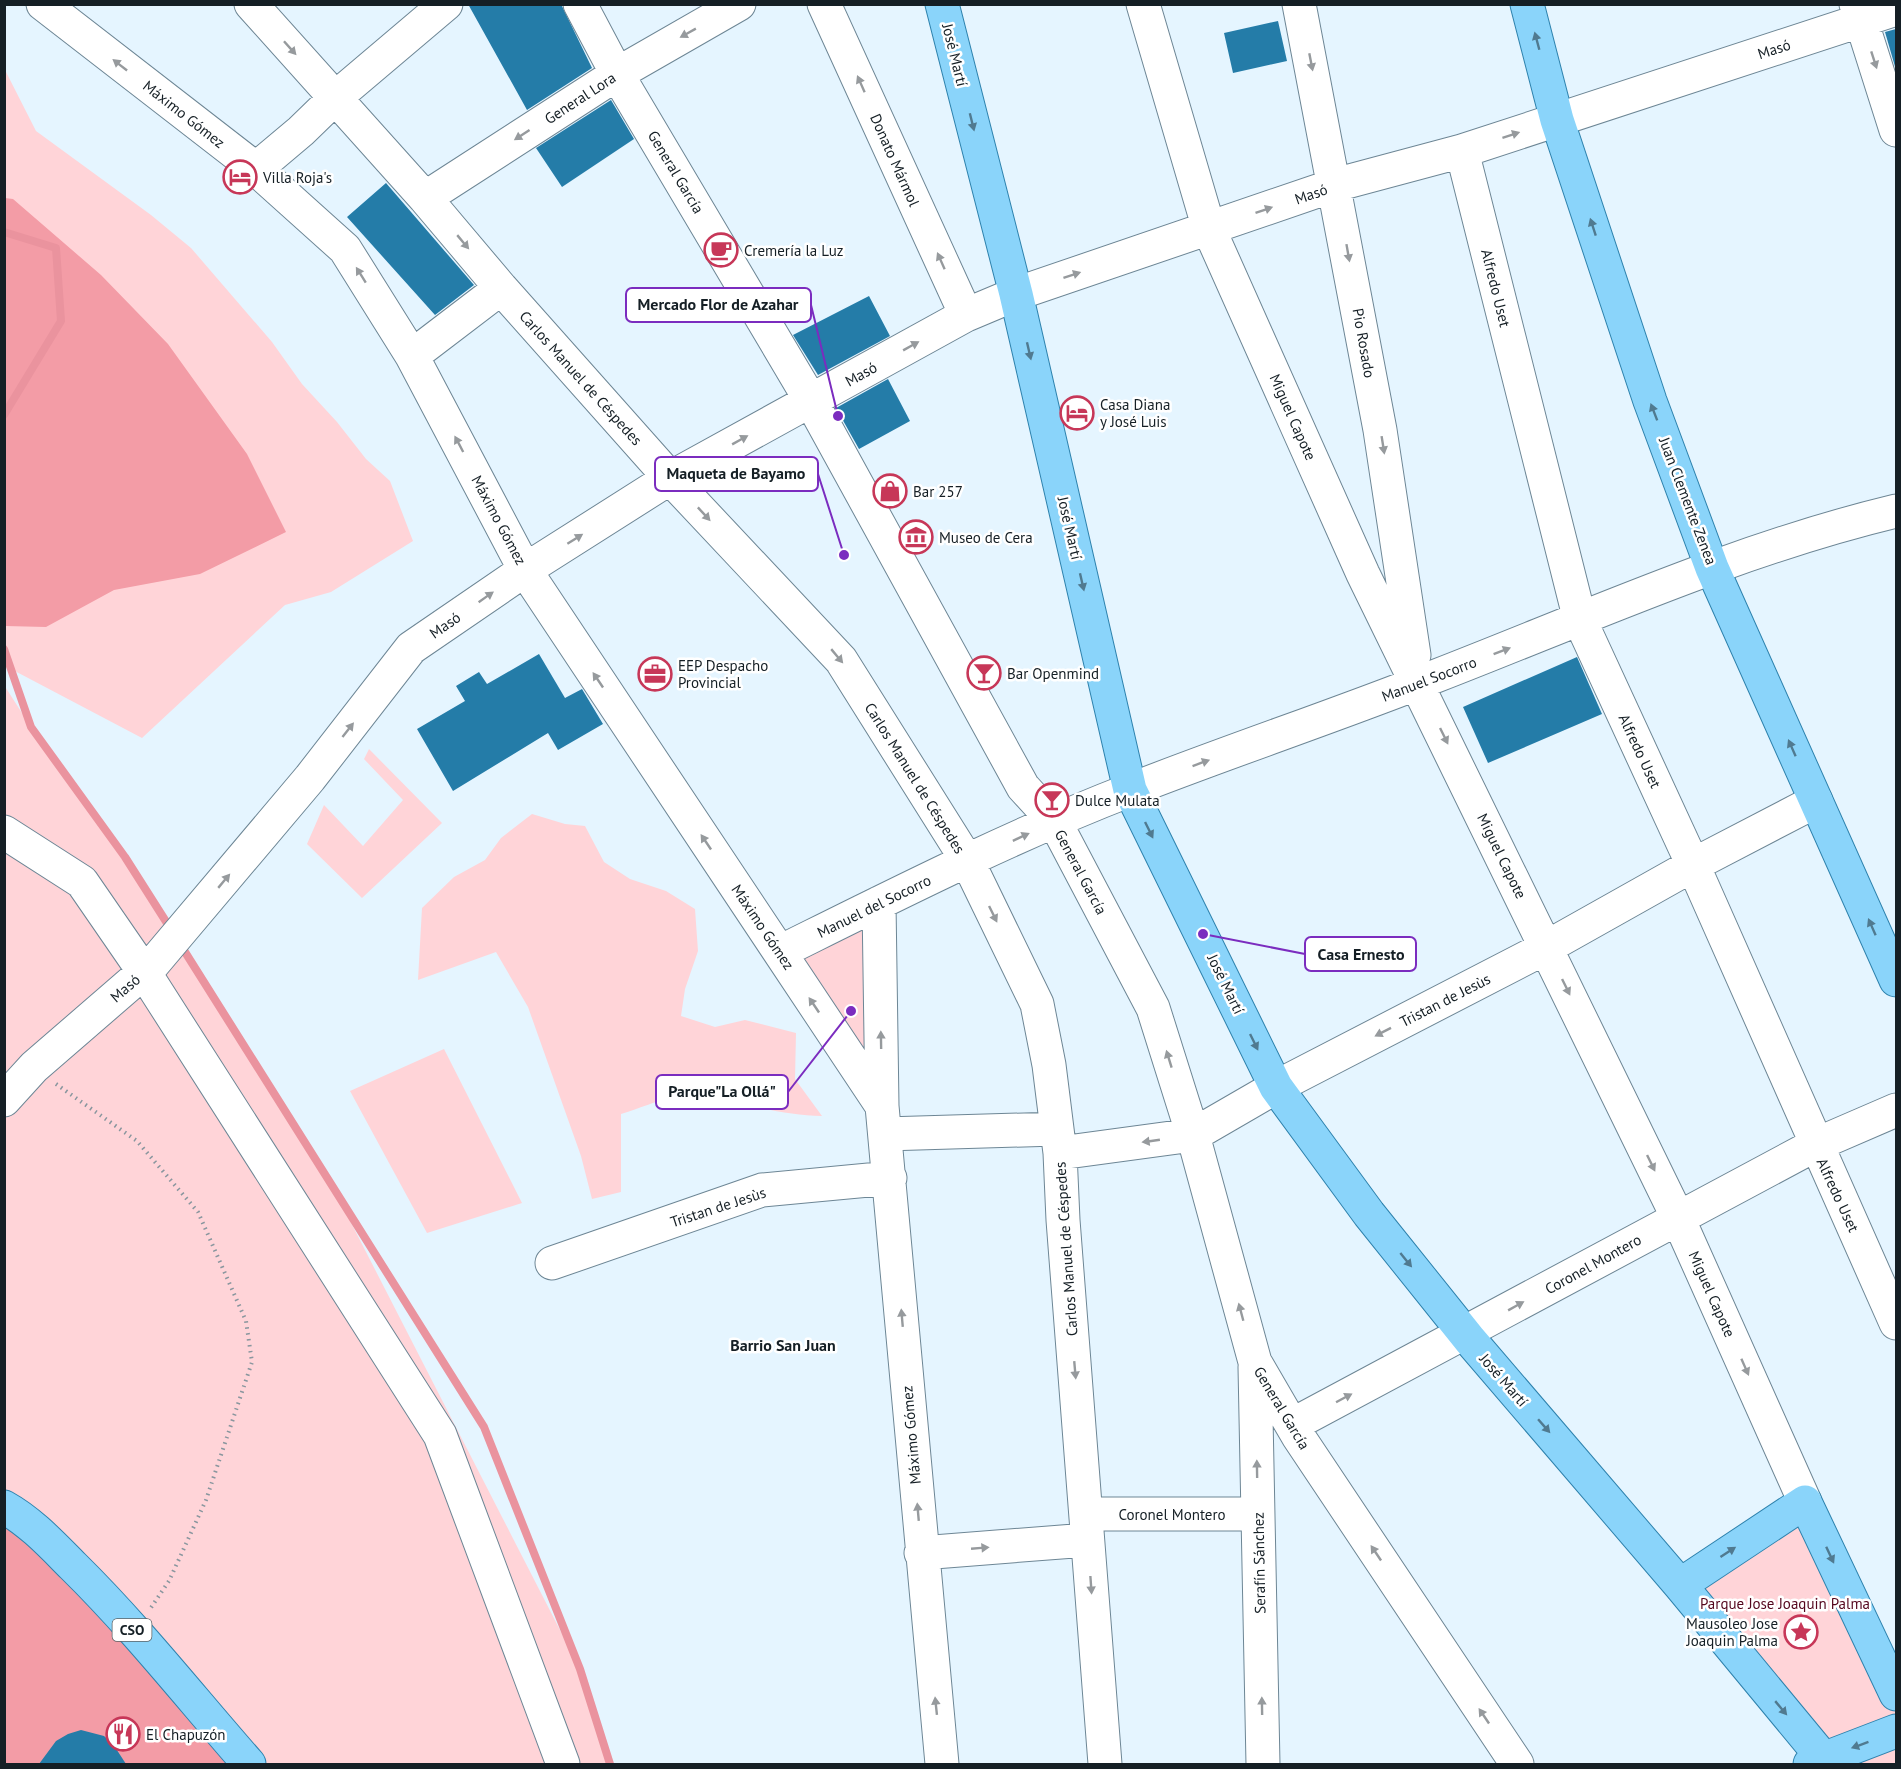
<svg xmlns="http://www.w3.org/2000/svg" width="1901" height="1769" font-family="'PT Sans',sans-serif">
	<rect width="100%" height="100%" fill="#e5f5ff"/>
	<path fill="#ffd4d8" d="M5,70L36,131L151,215L191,248L272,342L302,384L337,422L366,459L390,481L413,541L331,592L285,605L142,738L11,669L4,649Z
		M4,685L31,727L125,857L326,1174L580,1669L610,1764H249L5,1507Z
		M369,749L442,823L362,898L307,844L324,805L363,846L403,800L364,759Z
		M532,814L565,824L585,826L604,862L630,879L666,891L695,909L698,951L685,989L681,1016L715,1027L745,1020L796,1033L795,1079L822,1116C772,1116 724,1094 674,1098C657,1100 638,1109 621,1114V1192L592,1199L581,1156L528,1007L496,952L418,980L422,908L454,877L485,860L501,838Z
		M863,925L872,1069L794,954Z
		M444,1049L522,1203L427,1233L350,1091Z
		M1808,1520L1896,1709V1764H1845L1699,1587Z"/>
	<path fill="#f39ca6" d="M5,198L13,199L101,275L168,344L247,454L286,532L200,574L114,590L46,627L5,626Z
		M4,1507L249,1764H5Z"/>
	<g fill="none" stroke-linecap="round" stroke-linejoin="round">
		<path stroke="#ea939e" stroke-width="8" d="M4,232L56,248L61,321L4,415
			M4,649L31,727L125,857L172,931
			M180,944L484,1427L580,1669L610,1764"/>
	</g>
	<path fill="#247ca8" d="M468,4H561L592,68L527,110Z
		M1278,21L1287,61L1233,73L1224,33Z
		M1896,29V70L1885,32Z
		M611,100L634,139L562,187L536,148Z
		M386,183L474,285L435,315L347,217Z
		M869,296L890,336L818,375L793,335Z
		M888,379L910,421L859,449L836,408Z
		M539,654L565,698L582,689L603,724L558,750L548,733L453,791L417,729L465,701L456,686L479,672L487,684Z
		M1577,657L1602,714L1488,763L1463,707Z
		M81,1730L104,1736L113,1744L126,1764H39L56,1741L68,1734Z"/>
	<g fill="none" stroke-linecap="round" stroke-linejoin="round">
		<defs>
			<path id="minor" d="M43,4L256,169L345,249L412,356L525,570L882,1106
				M251,4L425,198L501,288L670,478L841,660L968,862L1037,1004L1049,1065L1060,1153L1063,1220L1105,1764
				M580,4L617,74L811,401L1023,787L1055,822L1153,1008L1193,1135L1255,1362L1298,1436L1517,1764
				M824,4L966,315
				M1143,4L1209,229L1363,574L1678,1218L1805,1502
				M1299,4L1380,430L1414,655
				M1856,4L1896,130
				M1462,151L1580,620L1693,865L1896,1323
				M256,169L301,131L335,98L446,4
				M425,198L617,74L739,4
				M412,356L501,288
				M4,832L82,882L144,972L440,1435L563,1764
				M879,903L882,1106L942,1764
				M780,952C895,895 1011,836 1130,790C1232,750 1335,716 1436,676C1588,617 1738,549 1896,511
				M4,1100L34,1067L153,964L310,778L411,648L525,570L670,478L966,315L1016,294L1335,185L1462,151L1896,9
				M885,1134L1056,1129
				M1060,1153L1193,1135L1276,1087L1547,947L1693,865L1816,801
				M552,1263L762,1190L890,1178
				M1255,1367L1263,1764
				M1292,1425L1815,1145L1896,1110
				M1086,1514H1258
				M921,1553L1087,1540"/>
			<path id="major" d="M942,4L1016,294L1130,790L1276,1087L1369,1214L1470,1340L1680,1585L1828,1764
				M1527,4L1557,120L1650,401L1712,568L1896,980
				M4,1507C31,1522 52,1545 73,1566C136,1628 191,1698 249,1764
				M1680,1585L1805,1502L1896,1694
				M1810,1764L1896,1731"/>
		</defs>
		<use href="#minor" stroke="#6d8695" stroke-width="35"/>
		<use href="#major" stroke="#2e82ad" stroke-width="35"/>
		<path stroke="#89969e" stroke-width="4" stroke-dasharray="1.5 4.5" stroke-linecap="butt" d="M56,1084L137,1141L198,1212L246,1321L252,1362L206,1500L169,1581L150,1609"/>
		<use href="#minor" stroke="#fff" stroke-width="33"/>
		<use href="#major" stroke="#8ad4fa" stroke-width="33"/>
	</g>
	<defs><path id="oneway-solid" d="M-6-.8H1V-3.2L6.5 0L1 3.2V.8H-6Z" transform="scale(1.5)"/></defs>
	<g fill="#969a9d">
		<use href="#oneway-solid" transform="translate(688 33) rotate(151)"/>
		<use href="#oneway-solid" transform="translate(290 48) rotate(48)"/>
		<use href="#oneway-solid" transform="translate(1874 60) rotate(72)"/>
		<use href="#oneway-solid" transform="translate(1311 62) rotate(79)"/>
		<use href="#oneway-solid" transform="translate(120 65) rotate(-142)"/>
		<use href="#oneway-solid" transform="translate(861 84) rotate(-114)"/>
		<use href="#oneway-solid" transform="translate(522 135) rotate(147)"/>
		<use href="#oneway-solid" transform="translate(1511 135) rotate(-18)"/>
		<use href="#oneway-solid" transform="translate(1264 210) rotate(-19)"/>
		<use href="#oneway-solid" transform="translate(463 242) rotate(50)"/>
		<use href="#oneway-solid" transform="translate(1348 253) rotate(80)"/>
		<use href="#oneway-solid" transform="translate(941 261) rotate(-114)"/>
		<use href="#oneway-solid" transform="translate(361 275) rotate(-122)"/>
		<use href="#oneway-solid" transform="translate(1072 275) rotate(-18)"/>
		<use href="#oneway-solid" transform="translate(911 346) rotate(-29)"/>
		<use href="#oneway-solid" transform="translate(740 440) rotate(-29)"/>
		<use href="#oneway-solid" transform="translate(459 444) rotate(-118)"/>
		<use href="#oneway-solid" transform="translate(1383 445) rotate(81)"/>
		<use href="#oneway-solid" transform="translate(704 514) rotate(47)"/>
		<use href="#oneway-solid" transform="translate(575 539) rotate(-32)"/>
		<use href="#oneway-solid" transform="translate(486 597) rotate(-35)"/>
		<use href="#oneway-solid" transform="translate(1502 651) rotate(-21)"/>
		<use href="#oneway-solid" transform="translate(837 656) rotate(50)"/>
		<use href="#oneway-solid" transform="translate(598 680) rotate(-124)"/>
		<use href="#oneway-solid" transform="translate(348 730) rotate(-52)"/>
		<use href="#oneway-solid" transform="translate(1444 736) rotate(64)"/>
		<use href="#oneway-solid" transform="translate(1201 763) rotate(-20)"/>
		<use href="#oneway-solid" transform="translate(1021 837) rotate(-25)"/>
		<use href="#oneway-solid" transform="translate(706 842) rotate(-124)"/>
		<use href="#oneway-solid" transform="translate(224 881) rotate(-50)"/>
		<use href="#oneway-solid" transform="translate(993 914) rotate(64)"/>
		<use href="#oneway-solid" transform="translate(1566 987) rotate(64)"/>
		<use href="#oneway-solid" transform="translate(814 1005) rotate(-124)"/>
		<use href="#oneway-solid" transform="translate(1383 1032) rotate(153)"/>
		<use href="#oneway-solid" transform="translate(881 1040) rotate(-91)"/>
		<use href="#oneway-solid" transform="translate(1169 1059) rotate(-107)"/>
		<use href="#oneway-solid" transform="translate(1151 1141) rotate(172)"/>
		<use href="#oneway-solid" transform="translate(1651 1163) rotate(64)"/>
		<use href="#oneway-solid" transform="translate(1516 1306) rotate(-29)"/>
		<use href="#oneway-solid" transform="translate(1241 1312) rotate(-105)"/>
		<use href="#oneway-solid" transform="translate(902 1318) rotate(-95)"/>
		<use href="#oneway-solid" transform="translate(1745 1367) rotate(66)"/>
		<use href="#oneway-solid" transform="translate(1075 1370) rotate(85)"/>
		<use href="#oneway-solid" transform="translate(1344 1398) rotate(-28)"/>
		<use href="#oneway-solid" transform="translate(1257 1469) rotate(-91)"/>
		<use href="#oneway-solid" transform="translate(918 1512) rotate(-95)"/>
		<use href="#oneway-solid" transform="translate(980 1548) rotate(-5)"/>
		<use href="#oneway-solid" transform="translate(1376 1553) rotate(-124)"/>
		<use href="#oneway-solid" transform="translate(1091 1585) rotate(86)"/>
		<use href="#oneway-solid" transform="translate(936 1706) rotate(-96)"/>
		<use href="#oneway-solid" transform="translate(1262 1706) rotate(-91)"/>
		<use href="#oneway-solid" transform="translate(1484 1716) rotate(-124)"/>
	</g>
	<g fill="#507a90">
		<use href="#oneway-solid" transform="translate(1537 41) rotate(-105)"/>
		<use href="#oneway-solid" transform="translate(972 122) rotate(76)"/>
		<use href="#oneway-solid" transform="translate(1593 227) rotate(-108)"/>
		<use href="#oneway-solid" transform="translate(1029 351) rotate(77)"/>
		<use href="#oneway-solid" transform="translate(1654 412) rotate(-111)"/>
		<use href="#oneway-solid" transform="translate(1082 582) rotate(77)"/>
		<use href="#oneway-solid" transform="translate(1792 748) rotate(-114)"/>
		<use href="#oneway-solid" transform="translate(1149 830) rotate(64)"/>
		<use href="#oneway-solid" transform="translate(1872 927) rotate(-114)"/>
		<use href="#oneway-solid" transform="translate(1254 1042) rotate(64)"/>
		<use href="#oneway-solid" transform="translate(1406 1260) rotate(51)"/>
		<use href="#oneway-solid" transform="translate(1544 1426) rotate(49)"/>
		<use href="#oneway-solid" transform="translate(1728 1552) rotate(-33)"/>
		<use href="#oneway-solid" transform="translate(1830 1555) rotate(65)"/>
		<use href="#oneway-solid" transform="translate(1781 1708) rotate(50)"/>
		<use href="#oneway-solid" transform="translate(1860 1745) rotate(160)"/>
	</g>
	<defs>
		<symbol id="hotel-ring" viewBox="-11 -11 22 22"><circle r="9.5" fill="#fff" stroke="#c73758" stroke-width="1.5"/><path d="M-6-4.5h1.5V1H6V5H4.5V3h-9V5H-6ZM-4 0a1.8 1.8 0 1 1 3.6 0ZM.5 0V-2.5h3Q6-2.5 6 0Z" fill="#c73758"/></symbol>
		<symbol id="cafe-ring" viewBox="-11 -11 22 22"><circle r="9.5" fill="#fff" stroke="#c73758" stroke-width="1.5"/><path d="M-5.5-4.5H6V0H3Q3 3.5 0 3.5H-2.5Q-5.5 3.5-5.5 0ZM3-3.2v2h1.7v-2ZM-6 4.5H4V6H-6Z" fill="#c73758"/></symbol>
		<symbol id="shop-ring" viewBox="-11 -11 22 22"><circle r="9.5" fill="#fff" stroke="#c73758" stroke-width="1.5"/><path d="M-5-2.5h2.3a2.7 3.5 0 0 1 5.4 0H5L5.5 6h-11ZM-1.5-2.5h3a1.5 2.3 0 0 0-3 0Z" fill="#c73758"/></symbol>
		<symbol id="museum-ring" viewBox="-11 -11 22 22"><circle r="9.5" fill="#fff" stroke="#c73758" stroke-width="1.5"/><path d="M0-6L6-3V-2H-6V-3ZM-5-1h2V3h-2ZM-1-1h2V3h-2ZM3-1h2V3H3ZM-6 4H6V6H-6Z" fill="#c73758"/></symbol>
		<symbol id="bar-ring" viewBox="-11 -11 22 22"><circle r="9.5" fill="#fff" stroke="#c73758" stroke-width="1.5"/><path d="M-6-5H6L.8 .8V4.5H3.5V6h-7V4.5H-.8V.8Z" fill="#c73758"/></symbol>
		<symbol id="office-ring" viewBox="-11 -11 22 22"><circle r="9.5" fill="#fff" stroke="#c73758" stroke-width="1.5"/><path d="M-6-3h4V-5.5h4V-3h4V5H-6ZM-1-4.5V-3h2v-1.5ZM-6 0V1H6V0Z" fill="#c73758"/></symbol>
		<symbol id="sight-ring" viewBox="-11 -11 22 22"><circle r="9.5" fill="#fff" stroke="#c73758" stroke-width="1.5"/><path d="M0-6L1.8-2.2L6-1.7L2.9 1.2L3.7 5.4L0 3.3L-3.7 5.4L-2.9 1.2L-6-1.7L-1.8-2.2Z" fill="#c73758"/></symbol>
		<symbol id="restaurant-ring" viewBox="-11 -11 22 22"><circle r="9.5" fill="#fff" stroke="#c73758" stroke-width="1.5"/><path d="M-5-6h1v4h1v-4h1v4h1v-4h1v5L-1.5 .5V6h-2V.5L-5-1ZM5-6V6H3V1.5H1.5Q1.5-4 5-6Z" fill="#c73758"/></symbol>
	</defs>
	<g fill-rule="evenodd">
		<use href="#hotel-ring" x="221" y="158" width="38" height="38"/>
		<use href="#cafe-ring" x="702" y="231" width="38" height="38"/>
		<use href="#hotel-ring" x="1058" y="394" width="38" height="38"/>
		<use href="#shop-ring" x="871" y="472" width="38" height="38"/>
		<use href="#museum-ring" x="897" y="518" width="38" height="38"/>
		<use href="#bar-ring" x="965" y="654" width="38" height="38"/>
		<use href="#office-ring" x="636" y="655" width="38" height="38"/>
		<use href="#bar-ring" x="1033" y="781" width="38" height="38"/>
		<use href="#sight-ring" x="1782" y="1613" width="38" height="38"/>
		<use href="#restaurant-ring" x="104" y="1715" width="38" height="38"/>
	</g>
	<g text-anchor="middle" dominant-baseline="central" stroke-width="5" stroke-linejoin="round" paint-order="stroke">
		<rect fill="#fff" stroke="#5b6266" stroke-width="1.5" x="112.5" y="1619" width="39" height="22" rx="4.5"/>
		<g font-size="14" font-weight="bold" fill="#151f25">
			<text x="132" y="1630">CSO</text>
		</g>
		<g font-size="15" fill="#151f25" stroke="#fff">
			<text transform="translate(1774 49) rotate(-18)">Masó</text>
			<text transform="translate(955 55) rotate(76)">José Martí</text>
			<text transform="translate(580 98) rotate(-33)">General Lora</text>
			<text transform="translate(184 114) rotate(38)">Máximo Gómez</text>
			<text transform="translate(895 160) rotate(66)">Donato Mármol</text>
			<text transform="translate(676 172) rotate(59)">General García</text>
			<text transform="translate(1311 194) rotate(-19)">Masó</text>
			<text transform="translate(1496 288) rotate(76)">Alfredo Uset</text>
			<text transform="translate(1364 343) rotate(80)">Pio Rosado</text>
			<text transform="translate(861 374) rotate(-29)">Masó</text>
			<text transform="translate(581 378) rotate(48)">Carlos Manuel de Céspedes</text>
			<text transform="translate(1293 417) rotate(66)">Miguel Capote</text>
			<text transform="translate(1688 501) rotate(69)">Juan Clemente Zenea</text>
			<text transform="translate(499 520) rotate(62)">Máximo Gómez</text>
			<text transform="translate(1070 528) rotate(77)">José Martí</text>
			<text transform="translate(445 625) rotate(-35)">Masó</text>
			<text transform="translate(1429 679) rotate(-21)">Manuel Socorro</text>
			<text transform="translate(1640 751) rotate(65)">Alfredo Uset</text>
			<text transform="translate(915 778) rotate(58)">Carlos Manuel de Céspedes</text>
			<text transform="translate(1502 856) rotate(64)">Miguel Capote</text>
			<text transform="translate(1081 872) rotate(62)">General García</text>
			<text transform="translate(874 906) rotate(-26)">Manuel del Socorro</text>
			<text transform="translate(763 927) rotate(56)">Máximo Gómez</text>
			<text transform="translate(1226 984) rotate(64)">José Martí</text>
			<text transform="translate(125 988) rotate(-41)">Masó</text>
			<text transform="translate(1445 1000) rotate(-27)">Tristan de Jesùs</text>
			<text transform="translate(1838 1195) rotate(65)">Alfredo Uset</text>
			<text transform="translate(718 1207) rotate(-18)">Tristan de Jesùs</text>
			<text transform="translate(1066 1249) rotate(-94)">Carlos Manuel de Céspedes</text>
			<text transform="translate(1593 1264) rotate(-29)">Coronel Montero</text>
			<text transform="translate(1712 1294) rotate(66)">Miguel Capote</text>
			<text transform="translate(1504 1380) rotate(49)">José Martí</text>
			<text transform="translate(1282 1408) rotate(59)">General García</text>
			<text transform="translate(911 1435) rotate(-95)">Máximo Gómez</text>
			<text x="1172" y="1514">Coronel Montero</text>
			<text transform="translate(1259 1563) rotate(-91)">Serafín Sánchez</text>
		</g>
		<g font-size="15" fill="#151f25" stroke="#fff" text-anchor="start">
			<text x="263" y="177">Villa Roja's</text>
			<text x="744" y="250">Cremería la Luz</text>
			<text x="1100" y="404">Casa Diana<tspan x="1100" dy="17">y José Luis</tspan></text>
			<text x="913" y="491">Bar 257</text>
			<text x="939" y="537">Museo de Cera</text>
			<text x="678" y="665">EEP Despacho<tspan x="678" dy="17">Provincial</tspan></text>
			<text x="1007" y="673">Bar Openmind</text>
			<text x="1075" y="800">Dulce Mulata</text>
			<text x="1778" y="1623" text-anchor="end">Mausoleo Jose<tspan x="1778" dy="17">Joaquin Palma</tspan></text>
			<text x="146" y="1734">El Chapuzón</text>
		</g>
		<g font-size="15" fill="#54061d" stroke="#fff">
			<text x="1785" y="1603">Parque Jose Joaquin Palma</text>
		</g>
		<g font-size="16" font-weight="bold" fill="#151f25" stroke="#fff">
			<text x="783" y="1345">Barrio San Juan</text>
		</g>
	</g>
	<path fill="none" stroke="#7b2cbf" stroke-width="2" d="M838 416L811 305M844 555L818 474M1203 934L1305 954M851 1011L788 1092"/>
	<g fill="#7b2cbf" stroke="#fff" stroke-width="2">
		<circle cx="838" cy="416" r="6"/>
		<circle cx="844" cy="555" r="6"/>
		<circle cx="1203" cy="934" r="6"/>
		<circle cx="851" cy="1011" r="6"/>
	</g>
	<g fill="#fff" stroke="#7b2cbf" stroke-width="2">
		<rect x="626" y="288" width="185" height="34" rx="6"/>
		<rect x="655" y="457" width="163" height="34" rx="6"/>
		<rect x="1305" y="937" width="111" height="34" rx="6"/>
		<rect x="656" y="1075" width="132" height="34" rx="6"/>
	</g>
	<g font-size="16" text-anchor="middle" font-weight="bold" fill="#151f25">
		<text x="718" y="310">Mercado Flor de Azahar</text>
		<text x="736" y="479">Maqueta de Bayamo</text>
		<text x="1361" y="960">Casa Ernesto</text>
		<text x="722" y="1097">Parque"La Ollá"</text>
	</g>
	<rect width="1901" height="1769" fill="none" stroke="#151f25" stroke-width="12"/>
</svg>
